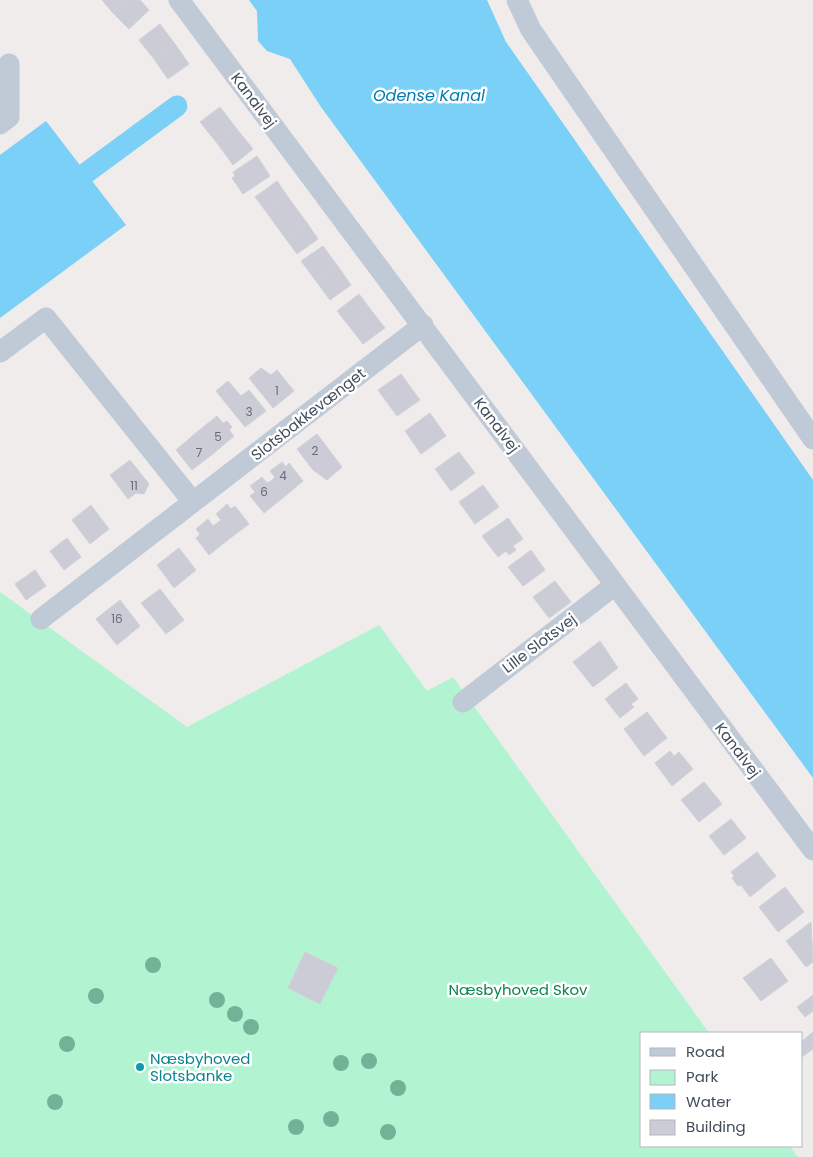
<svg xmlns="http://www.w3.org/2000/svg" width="813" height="1157" font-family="Poppins,sans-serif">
	<rect width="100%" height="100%" fill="#efeceb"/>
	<path fill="#b2f4d2" d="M0,592L187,727L379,625L427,691L453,677L709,1033H642V1146H790L798,1157H0Z"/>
	<path fill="#7ad0f6" d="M249,0H487L506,42L813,480V778L321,107L290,59L267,51L258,41L257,11Z
		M46,121L126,225L0,318V155Z"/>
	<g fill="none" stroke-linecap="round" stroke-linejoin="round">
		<path stroke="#7ad0f6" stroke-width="21" d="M86,173L177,106"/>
	</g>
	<path fill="#cbccd5" stroke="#cfd1d9" d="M102,0H126L113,13Z
		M126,0H140L149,10L129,29L113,13Z
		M160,24L175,44L154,59L139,40Z
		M175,44L189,64L168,79L154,59Z
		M220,107L236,128L217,143L200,122Z
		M236,128L253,149L233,165L217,143Z
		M257,156L270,176L243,194L232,178L235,176L233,172Z
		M277,181L288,197L267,213L255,197Z
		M288,197L307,223L286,239L267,213Z
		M307,223L318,239L297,254L286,239Z
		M323,246L337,265L316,281L301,261Z
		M337,265L351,285L330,300L316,281Z
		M359,294L371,310L349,326L337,311Z
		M371,310L385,328L363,344L349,326Z
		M261,368L271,375L277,370L294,391L273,408L249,378Z
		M401,374L420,400L397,416L378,390Z
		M228,381L241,396L249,390L266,411L245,427L216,391Z
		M430,413L446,436L421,454L405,431Z
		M217,416L223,423L227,421L232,427L229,430L234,436L214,453L197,432Z
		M197,432L214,453L192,470L176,450Z
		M317,434L342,467L327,480L313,470L297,449Z
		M459,452L475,473L451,491L435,469Z
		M130,460L149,484L144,494L136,493L128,499L110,475Z
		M282,462L286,467L289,463L303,481L284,497L271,481L275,477L270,471Z
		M262,477L267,483L271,481L284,497L264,513L250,496L255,492L250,486Z
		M483,485L499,507L475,524L459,502Z
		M227,504L231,509L235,506L249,524L229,539L217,523L221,520L216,514Z
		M91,505L109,529L90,544L72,520Z
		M508,518L523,539L513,546L516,550L509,555L506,551L498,557L482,536Z
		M208,519L213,526L217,523L229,539L209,555L196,538L200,534L196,529Z
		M67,538L81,557L64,570L50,551Z
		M179,548L196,570L174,588L157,565Z
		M531,550L545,570L523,586L508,567Z
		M35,570L46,586L26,600L15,584Z
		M555,581L571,602L549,618L533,597Z
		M160,589L184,620L166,634L141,603Z
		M120,600L140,626L117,645L96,619Z
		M600,641L618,668L593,687L573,662Z
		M626,683L638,699L631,704L634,707L620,718L605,699Z
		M647,712L667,738L644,756L624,729Z
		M670,751L674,756L679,752L693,769L672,786L655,763Z
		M704,782L722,804L699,822L681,800Z
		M731,819L746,838L724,855L709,836Z
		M757,852L776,876L750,897L741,885L738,886L732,878L734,876L731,872Z
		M785,887L804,912L778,932L759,907Z
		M811,922L813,962L806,967L786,941Z
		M305,952L338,968L320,1004L288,988Z
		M771,958L788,981L761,1001L743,978Z
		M813,995V1011L805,1017L797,1007Z
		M813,1032V1049L802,1057V1041Z"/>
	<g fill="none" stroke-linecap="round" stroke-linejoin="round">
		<path stroke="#c0c9d6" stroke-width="21" d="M179,0L813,850
			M517,0L531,30L813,439
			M0,124L9,117V64
			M0,352L46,318L193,502
			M41,619L423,325
			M463,702L615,585"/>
	</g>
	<g fill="#72b398">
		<circle cx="153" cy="965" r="8"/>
		<circle cx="96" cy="996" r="8"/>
		<circle cx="217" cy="1000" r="8"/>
		<circle cx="235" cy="1014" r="8"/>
		<circle cx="251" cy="1027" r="8"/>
		<circle cx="67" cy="1044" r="8"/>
		<circle cx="369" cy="1061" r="8"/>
		<circle cx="341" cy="1063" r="8"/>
		<circle cx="398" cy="1088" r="8"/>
		<circle cx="55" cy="1102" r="8"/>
		<circle cx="331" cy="1119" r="8"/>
		<circle cx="296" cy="1127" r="8"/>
		<circle cx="388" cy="1132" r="8"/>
	</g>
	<circle fill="#0f9aa8" stroke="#fff" stroke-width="2" cx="140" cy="1067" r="5"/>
	<g text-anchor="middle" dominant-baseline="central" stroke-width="5" stroke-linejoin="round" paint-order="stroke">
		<g font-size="12" fill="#646d7a">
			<text x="277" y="390">1</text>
			<text x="249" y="411">3</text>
			<text x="218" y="436">5</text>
			<text x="315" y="450">2</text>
			<text x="199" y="452">7</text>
			<text x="283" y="475">4</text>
			<text x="134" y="485">11</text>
			<text x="264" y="491">6</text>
			<text x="117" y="618">16</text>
		</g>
		<g font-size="15" fill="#424d5b" stroke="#fff">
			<text transform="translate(254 100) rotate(53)">Kanalvej</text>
			<text transform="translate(308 414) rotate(-38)">Slotsbakkevænget</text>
			<text transform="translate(497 425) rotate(53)">Kanalvej</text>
			<text transform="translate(539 643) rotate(-37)">Lille Slotsvej</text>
			<text transform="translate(738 750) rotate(53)">Kanalvej</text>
		</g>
		<g font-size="15" fill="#0b8454" stroke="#fff">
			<text x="518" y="989">Næsbyhoved Skov</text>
		</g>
		<g font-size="15" fill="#0d838f" stroke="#fff" text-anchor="start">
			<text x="150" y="1058">Næsbyhoved<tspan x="150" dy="17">Slotsbanke</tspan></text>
		</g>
		<g font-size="16" font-style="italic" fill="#007ab0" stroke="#fff">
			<text x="429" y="95">Odense Kanal</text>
		</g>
	</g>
	<rect x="640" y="1032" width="162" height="115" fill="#ffffff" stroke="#b3b8bd"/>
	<rect x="650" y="1048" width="25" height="8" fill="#c0c9d6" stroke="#b3b8bd"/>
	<text x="686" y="1057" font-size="15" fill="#424d5b">Road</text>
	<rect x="650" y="1070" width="25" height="15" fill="#b2f4d2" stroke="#b3b8bd"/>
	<text x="686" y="1082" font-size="15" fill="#424d5b">Park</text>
	<rect x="650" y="1094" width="25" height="15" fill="#7ad0f6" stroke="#b3b8bd"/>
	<text x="686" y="1107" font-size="15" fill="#424d5b">Water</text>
	<rect x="650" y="1120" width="25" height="15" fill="#cbccd5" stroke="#b3b8bd"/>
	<text x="686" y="1132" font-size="15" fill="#424d5b">Building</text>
</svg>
